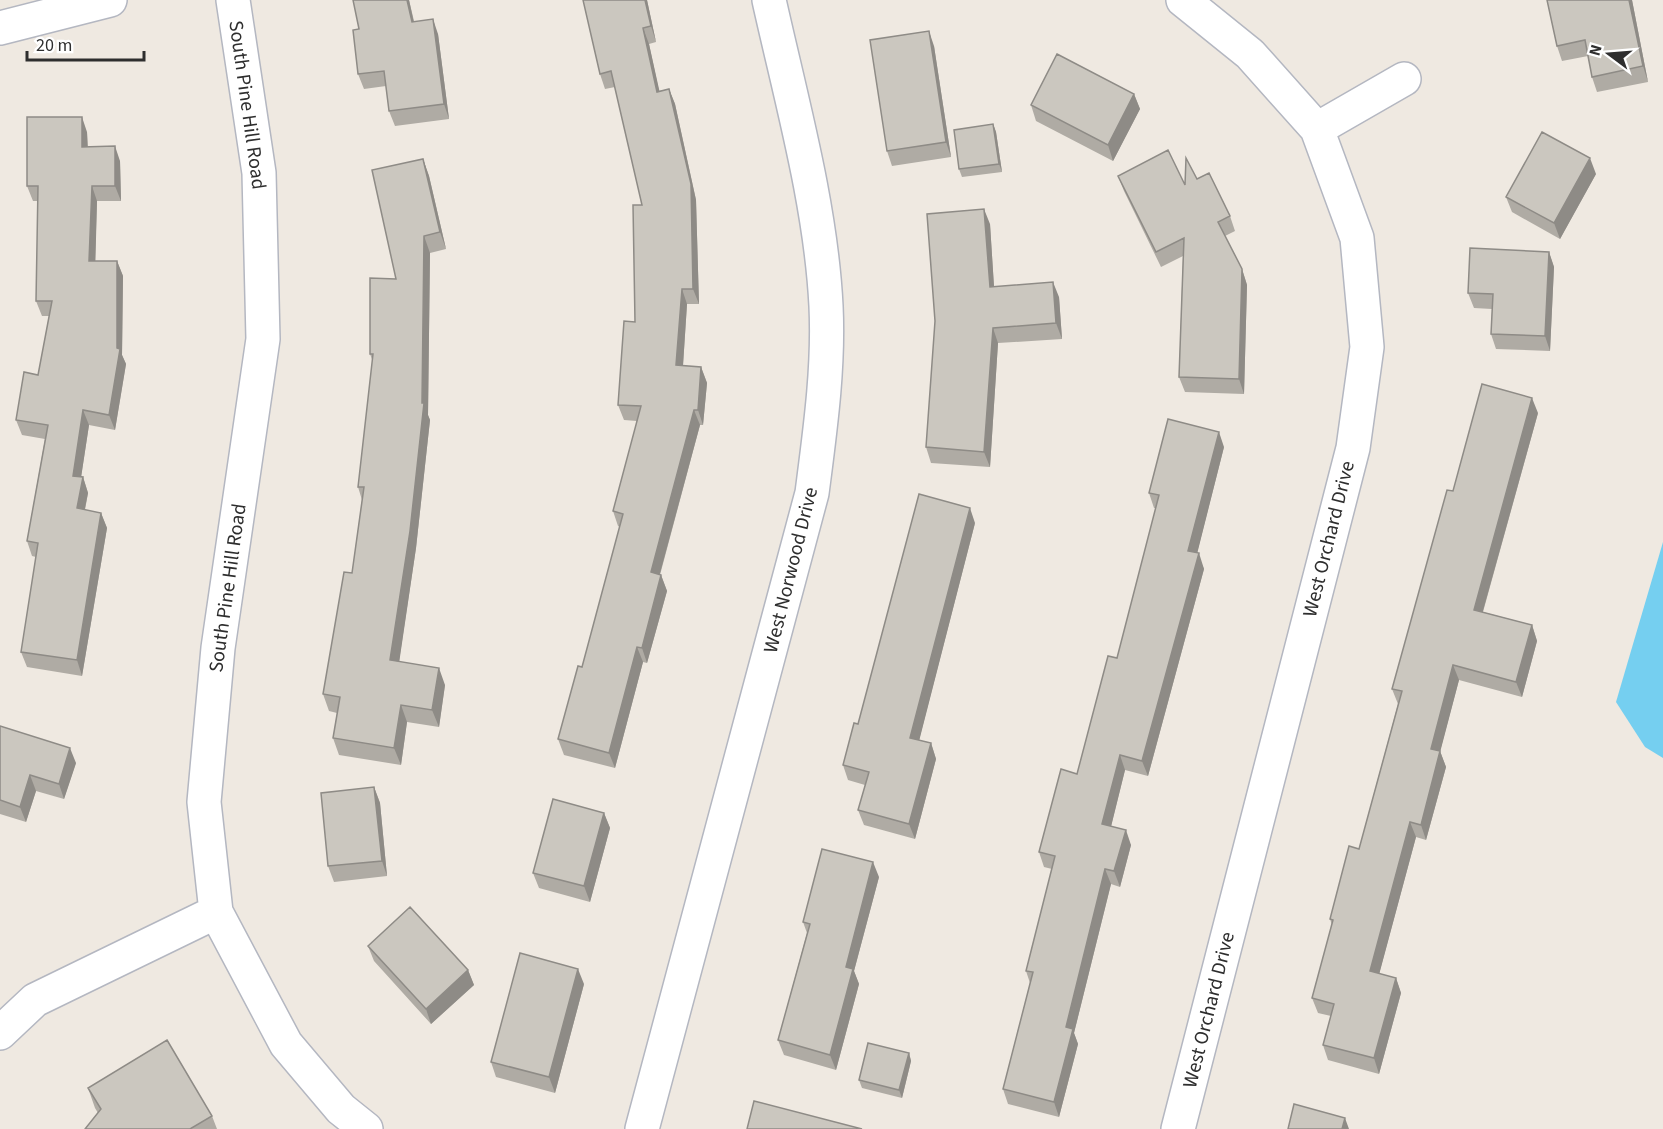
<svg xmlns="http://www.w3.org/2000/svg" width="1663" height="1129" font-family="'Source Sans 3',sans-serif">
	<rect width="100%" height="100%" fill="#efe9e1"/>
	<path fill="#75cff0" d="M1663,542V758L1645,747L1616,702Z"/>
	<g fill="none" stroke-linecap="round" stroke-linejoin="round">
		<defs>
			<path id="street" d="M233,0L259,173L263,339L218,648L204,802L216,912L286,1044L341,1109L366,1129
				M0,28L110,0
				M1317,129L1404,79
				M0,1033L35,1000L216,912
				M642,1129L812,493C820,431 829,368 826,306C821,205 791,99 769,0
				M1178,1129L1353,448L1367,347L1357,238L1317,129L1250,54L1183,0"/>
		</defs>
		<use href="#street" stroke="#b4b7c1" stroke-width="36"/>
		<use href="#street" stroke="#fff" stroke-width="33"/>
	</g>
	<path fill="#afaba4" d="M409,0L414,21L438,34L449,119L395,126L389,111L386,86L364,89L358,74Z
		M647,0L656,42L649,44L659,91L669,89L675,104L696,200L699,304H687L683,366L701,367L707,383L703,425H700L660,575H661L667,591L647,663L643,662L615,768L564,755L558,739L582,667L620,527L618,526L613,511L637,421L624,420L618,405L635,322L642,205L615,87L605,89L600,74Z
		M1547,0H1632L1648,82L1597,92L1592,77L1588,56L1562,61L1557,46Z
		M934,46L951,157L892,166L887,151Z
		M1134,94L1140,109L1113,161L1036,121L1031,105Z
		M993,124L996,132L1002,172L962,177L959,169Z
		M87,132L88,147L120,161L121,201H97L95,261H117L123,276L122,355L126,364L115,430L89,425L81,477H83L88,493L85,510L101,513L107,528L82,676L27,667L21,652L36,557L32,556L27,541L45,439L22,435L16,420L38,375L49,316H42L36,301L38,201H33L27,186Z
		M423,159L429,176L446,249L430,253L428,415L430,420L416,548L399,661L445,685L439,727L407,722L401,765L339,755L333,738L337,713L329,711L323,694L352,573L362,500L358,487L373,362L370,354L396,279Z
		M1596,174L1560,239L1512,212L1506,197Z
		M1118,176L1185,185L1197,179L1230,216L1235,231L1225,236L1242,269L1247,285L1244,394L1185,392L1179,377L1183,256L1161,267L1124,191Z
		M990,224L994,287L1059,297L1062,339L998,343L990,467L931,463L926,447Z
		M1549,252L1554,267L1550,351L1496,349L1491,334L1492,309L1474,308L1468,293Z
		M1538,413L1483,612L1532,625L1537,641L1522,697L1459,680L1440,751L1446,767L1426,840L1416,837L1379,974L1396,978L1401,993L1379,1074L1328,1060L1323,1045L1331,1016L1318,1013L1312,998L1332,925L1330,919L1359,849L1398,704L1392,689L1453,491Z
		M1224,447L1197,553L1204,569L1148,776L1125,770L1111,826L1131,845L1120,887L1111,884L1074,1033L1078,1044L1059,1117L1008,1104L1003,1089L1030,983L1026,971L1052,869L1044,867L1039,852L1077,774L1117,658L1156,508H1154L1149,493Z
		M975,523L919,740L931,743L936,759L915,839L864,825L858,810L865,785L848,780L843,765L858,724Z
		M0,726L76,763L64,799L36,791L26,822L0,814Z
		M374,787L380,803L387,876L334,882L328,866Z
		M604,813L610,828L590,902L539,888L533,873Z
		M879,877L854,971L859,984L836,1070L784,1055L778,1040L807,933L803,922Z
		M368,946L468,970L474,985L431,1024L374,961Z
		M584,984L555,1093L496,1077L491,1062Z
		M909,1053L911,1061L902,1098L862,1088L859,1080Z
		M88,1088L212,1116L217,1129H85L98,1113L95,1108Z"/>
	<path fill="#8e8b86" d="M407,0H409L417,37L412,22Z
		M645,0H647L656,42L651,26Z
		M1629,0H1632L1648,82L1643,66Z
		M433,19L438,34L449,119L444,104Z
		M643,28L649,44L663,107L657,92Z
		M929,31L934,46L951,157L946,142Z
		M669,89L675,104L696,200L699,304L693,289Z
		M1134,94L1140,109L1113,161L1108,145Z
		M82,117L87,132L88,162L82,147Z
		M993,124L996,132L1002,172L999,164Z
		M115,146L120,161L121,201L115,186Z
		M1590,158L1596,174L1560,239L1554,223Z
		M423,159L429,176L446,249L440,232Z
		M92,186L97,201L95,276L89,261Z
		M984,209L990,224L995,302L990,287Z
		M424,236L430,253L428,415L430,420L416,548L397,677L390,660L422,403Z
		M1549,252L1554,267L1550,351L1545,336Z
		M117,261L123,276L122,355L126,364L115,430L109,415L117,348Z
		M1242,269L1247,285L1244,394L1239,379Z
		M1053,282L1059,297L1062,339L1056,323Z
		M682,289L687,304L682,380L676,365Z
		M993,328L998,343L990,467L984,452Z
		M701,367L707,383L703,425L698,410Z
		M1532,398L1538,413L1479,625L1474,610Z
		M83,410L89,425L79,491L73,476Z
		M694,410L700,425L656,588L651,572Z
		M1219,432L1224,447L1194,566L1188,551Z
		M83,477L88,493L82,523L77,508Z
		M970,508L975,523L916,753L910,738Z
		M101,513L107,528L82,676L77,660Z
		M1199,553L1204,569L1148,776L1142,761Z
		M661,575L667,591L647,663L642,648Z
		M1532,625L1537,641L1522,697L1516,682Z
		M637,647L643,662L615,768L609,753Z
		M1453,665L1459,680L1437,764L1431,749Z
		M439,668L445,685L439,727L432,710Z
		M401,705L407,722L401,765L394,748Z
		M931,743L936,759L915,839L909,824Z
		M70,748L76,763L64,799L59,784Z
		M1440,751L1446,767L1426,840L1421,825Z
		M1120,755L1125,770L1108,839L1102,824Z
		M30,775L36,791L26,822L20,807Z
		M374,787L380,803L387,876L382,861Z
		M604,813L610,828L590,902L584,886Z
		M1410,822L1416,837L1376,986L1370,971Z
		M1126,830L1131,845L1120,887L1114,871Z
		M873,862L879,877L854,971L859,984L836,1070L830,1055L846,967Z
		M1105,869L1111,884L1074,1033L1078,1044L1059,1117L1054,1102L1066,1027Z
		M578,969L584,984L555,1093L549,1077Z
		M468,970L474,985L431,1024L426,1009Z
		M1396,978L1401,993L1379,1074L1374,1058Z
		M909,1053L911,1061L902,1098L899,1090Z
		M1345,1118L1349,1129H1342Z"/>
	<path fill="#cbc7bf" stroke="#8e8b86" stroke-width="1.5" d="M353,0H407L412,22L433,19L444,104L389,111L384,71L358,74L353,30L359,29Z
		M583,0H645L651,26L643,28L657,92L669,89L691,184L693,289H682L676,365L701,367L698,410H694L651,572L661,575L642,648L637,647L609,753L558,739L578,666L582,667L623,514L613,511L641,406L618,405L624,321L635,322L633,205H642L611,71L600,74Z
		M1547,0H1629L1643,66L1592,77L1585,40L1557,46Z
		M929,31L946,142L887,151L870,40Z
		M1057,54L1134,94L1108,145L1031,105Z
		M27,117H82V147L115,146V186H92L89,261H117V348L120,349L109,415L83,410L73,476L83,477L77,508L101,513L77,660L21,652L38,543L27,541L48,425L16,420L24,372L38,375L52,301H36L38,186H27Z
		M993,124L999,164L959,169L954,130Z
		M1542,132L1590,158L1554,223L1506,197Z
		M1168,150L1185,185L1186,158L1197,179L1209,173L1230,216L1218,222L1242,269L1239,379L1179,377L1184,238L1156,252L1118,176Z
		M423,159L440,232L424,236L422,403H424L410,531L390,660L439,668L432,710L401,705L394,748L333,738L340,697L323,694L344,572L352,573L364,487H358L373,354H370V278L396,279L372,170Z
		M984,209L990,287L1053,282L1056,323L993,328L984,452L926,447L935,321L927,214Z
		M1470,248L1549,252L1545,336L1491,334L1493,294L1468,293Z
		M1482,384L1532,398L1474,610L1532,625L1516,682L1453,665L1431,749L1440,751L1421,825L1410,822L1370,971L1396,978L1374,1058L1323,1045L1334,1004L1312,998L1333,920L1330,919L1349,846L1359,849L1402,691L1392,689L1447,490L1453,491Z
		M1168,419L1219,432L1188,551L1199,553L1142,761L1120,755L1102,824L1126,830L1114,871L1105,869L1066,1027L1073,1029L1054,1102L1003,1089L1033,972L1026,971L1055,856L1039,852L1061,769L1077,774L1108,656L1117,658L1159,495L1149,493Z
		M919,494L970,508L910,738L931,743L909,824L858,810L869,772L843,765L854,723L858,724Z
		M0,726L70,748L59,784L30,775L20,807L0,800Z
		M374,787L382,861L328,866L321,793Z
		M553,799L604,813L584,886L533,873Z
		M822,849L873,862L846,967L853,969L830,1055L778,1040L810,924L803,922Z
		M410,907L468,970L426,1009L368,946Z
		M520,953L578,969L549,1077L491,1062Z
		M167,1040L212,1116L190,1129H85L101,1109L88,1088Z
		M868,1043L909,1053L899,1090L859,1080Z
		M754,1101L862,1129H747Z
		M1294,1104L1345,1118L1342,1129H1288Z"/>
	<g text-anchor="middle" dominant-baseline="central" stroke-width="5" stroke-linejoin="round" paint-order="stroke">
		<g font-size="20" fill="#2e2e2e" stroke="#fff">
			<text transform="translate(247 105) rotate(82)">South Pine Hill Road</text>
			<text transform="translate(1329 539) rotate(-76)">West Orchard Drive</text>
			<text transform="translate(791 570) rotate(-76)">West Norwood Drive</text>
			<text transform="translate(228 588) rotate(-82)">South Pine Hill Road</text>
			<text transform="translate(1209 1010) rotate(-76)">West Orchard Drive</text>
		</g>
	</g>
	<g transform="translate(1609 54) rotate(286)" stroke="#ffffff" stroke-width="4.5" paint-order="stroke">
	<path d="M0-4.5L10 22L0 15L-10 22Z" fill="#2e2e2e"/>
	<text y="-9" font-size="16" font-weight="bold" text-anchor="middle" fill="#2e2e2e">N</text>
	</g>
	<path d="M27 51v9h117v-9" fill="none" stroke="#2e2e2e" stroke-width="3"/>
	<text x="36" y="51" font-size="18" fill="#2e2e2e" stroke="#ffffff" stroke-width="4.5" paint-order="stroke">20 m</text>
</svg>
